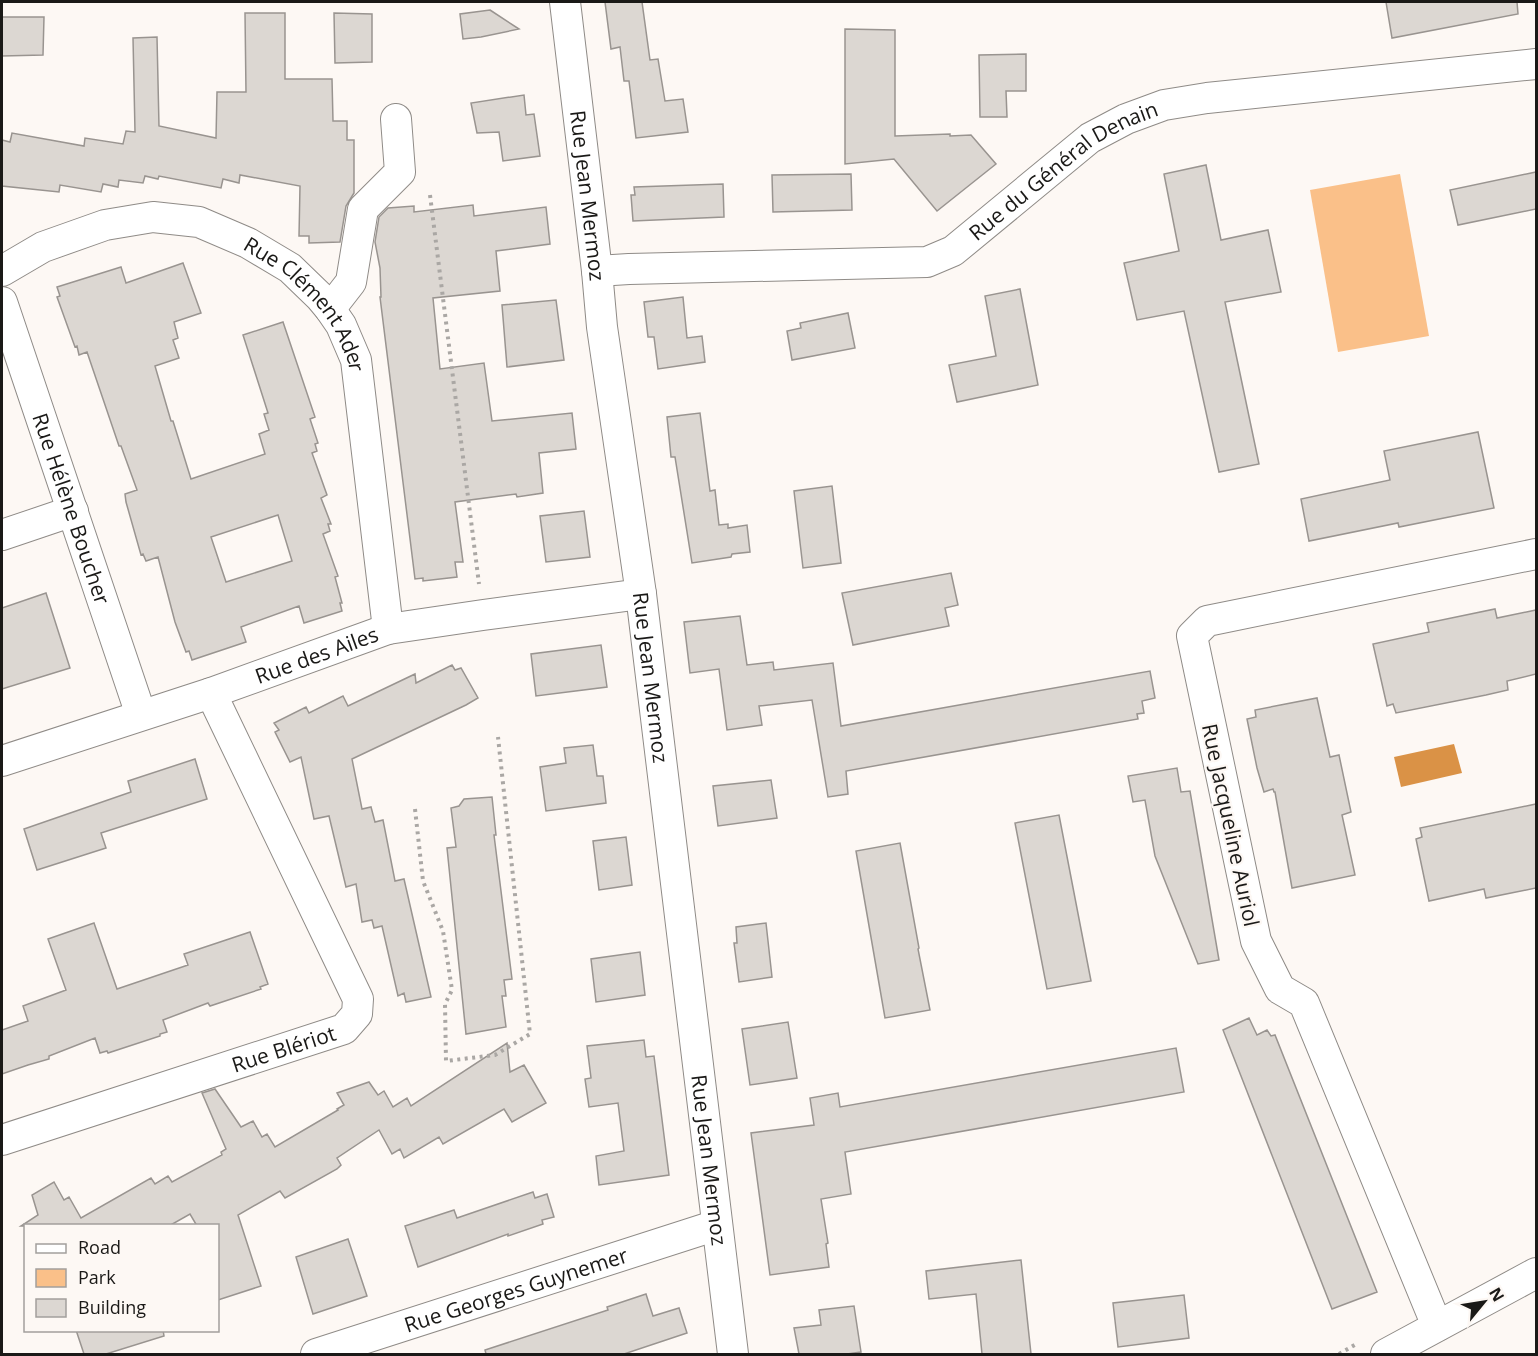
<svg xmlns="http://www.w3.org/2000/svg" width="1538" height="1356" font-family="'Open Sans',sans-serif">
	<rect width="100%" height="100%" fill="#fdf8f4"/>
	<path fill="#fac089" d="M1400,174L1429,336L1338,352L1310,190Z"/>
	<path fill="#da9246" d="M1454,744L1462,773L1401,787L1394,757Z"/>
	<path fill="#dcd7d2" stroke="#999490" stroke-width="1.5" fill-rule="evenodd" d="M605,2H642L650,60L658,59L665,101L683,99L688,132L636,138L629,81H624L620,47L611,49Z
		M1386,2H1517L1518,14L1392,38Z
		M490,10L519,29L481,37L463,39L460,14Z
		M245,13H285V79H332L333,121H347V140H354V193L346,206L340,242L309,243V236H299L300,186L240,175L239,183L223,179L221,188L159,176L158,179L145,176L143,183L119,180L118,187L103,184L101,192L60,185L59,192L2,186V140L10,142L12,133L84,146L85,138L123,144L126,131L135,132L133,38L157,37L159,126L216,138L217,92H246Z
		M334,13L372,14V62L335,63Z
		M2,17H44L43,55L2,56Z
		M845,29L895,30V136L950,134V136L971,135L996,164L937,211L894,159L845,164Z
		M1026,54V91H1006L1007,117H980L979,55Z
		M524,95L526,115L534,114L540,156L503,161L499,132L477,133L471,103Z
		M1206,165L1221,240L1268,230L1281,292L1225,302L1259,464L1219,472L1184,311L1137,320L1124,263L1179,251L1164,174Z
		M1536,172V209L1458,225L1450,190Z
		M851,174L852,210L773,212L772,175Z
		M723,184L724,217L633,221L631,195H635L634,187Z
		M473,205L474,216L546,207L550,244L496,251L500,291L433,298L440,369L484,363L492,421L572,413L576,449L539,453L543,493L517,497L516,494L455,502L463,562H455L457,577L423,581V578L415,579L380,297H381L380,268L375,242L379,217L388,208L414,206V212Z
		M183,263L201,313L174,322L178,338L173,340L179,358L155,366L171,421H173L191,479L265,454L259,434L269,430L264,414L268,413L243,335L283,322L315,417L310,419L318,443L315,444L317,451L312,453L327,495L321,498L331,524H328L330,531L323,534L338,576L335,577L342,603H340L342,611L304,623L299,606L241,627L246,642L192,660L189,651L186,652L175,622L158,557L146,561L143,554L141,555L126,502L125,494L137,490L121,446H119L87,352L79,355L77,346L75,347L57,297L60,296L57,287L121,267L126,283ZM278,515L292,561L226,582L211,537Z
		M1020,289L1038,385L957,402L949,365L996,356L985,296Z
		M683,297L687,338L702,336L705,362L658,369L654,337H648L644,302Z
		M556,300L564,360L507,367L502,305Z
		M848,313L855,348L792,360L787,331L801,328L800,323Z
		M700,413L710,491L715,490L719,525L728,524V528L747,525L750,552L732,554L731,557L692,563L675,457H671L667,417Z
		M1478,432L1494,508L1399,527L1398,523L1309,541L1301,499L1390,480L1384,451Z
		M832,486L841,563L803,568L794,491Z
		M584,511L590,557L546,562L540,516Z
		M951,573L958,605L945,608L949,626L853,645L842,593Z
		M46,593L70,668L2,689V608Z
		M1495,609L1497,618L1536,610V674L1507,681L1508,690L1486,695L1396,713L1393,704L1387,706L1373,644L1429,632L1427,623Z
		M740,616L747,665L773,662L774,670L833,663L841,726L1150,671L1155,698L1142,701L1144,713L1137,714L1138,719L846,771L848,794L828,797L812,700L759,706L762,725L727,730L719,669L690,673L684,622Z
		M601,645L607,687L536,696L531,654Z
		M452,665L455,670L461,668L478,698L466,705L352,759L362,809L371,807L375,822L383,820L395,881L404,879L431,997L406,1002L404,993L398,996L382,926L374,928L372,920L362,922L356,884L346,887L329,816L314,819L301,757L290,762L275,732L279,730L274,723L306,707L309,713L343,696L348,706L415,674L416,683Z
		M1317,698L1330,757L1339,755L1351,812L1342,815L1355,875L1292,888L1275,792H1274L1273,789L1264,792L1257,768L1247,719L1256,717L1255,710Z
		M593,745L597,776H603L606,803L546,811L540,767L566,763L564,748Z
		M195,759L207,799L101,833L106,848L37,870L24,829L131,792L128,781Z
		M1177,768L1181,792L1190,791L1219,960L1198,964L1155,856L1145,800L1133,802L1128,776Z
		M771,780L777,818L718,826L713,786Z
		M492,797L496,835H494L512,979L504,980L506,996H502L506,1027L466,1034L447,848L456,847L451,808L459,806L464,799Z
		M1536,804V888L1486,898L1484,889L1429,901L1416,839L1422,837L1420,828Z
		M1059,815L1091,981L1047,989L1015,823Z
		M626,837L632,885L599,890L593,841Z
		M900,843L919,948L918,949L930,1010L885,1018L856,851Z
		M94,923L117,989L188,965L184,954L250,932L268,984L260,987L261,989L210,1006L208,1003L163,1020L167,1032L160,1034V1036L108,1053L107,1051L100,1053L95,1038L49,1056V1059L28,1065L2,1074V1030L28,1021L23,1006L66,990L48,939Z
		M766,923L772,977L739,982L734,943H737L736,927Z
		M640,952L645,995L596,1002L591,959Z
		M1249,1018L1257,1035L1267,1030L1271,1036L1275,1035L1377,1292L1332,1309L1223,1030Z
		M788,1022L797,1078L750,1085L742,1029Z
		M644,1040L646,1057L654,1056L669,1175L599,1185L596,1156L624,1151L618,1103L589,1107L585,1079L591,1078L587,1046Z
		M507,1043L510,1072L524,1065L546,1103L512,1122L504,1109L443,1144L439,1137L404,1158L400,1149L392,1154L379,1130L337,1158L341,1165L337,1169L285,1198L280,1191L238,1215L261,1286L218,1300V1226H197L190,1214L169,1226H21L38,1215L32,1195L54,1182L64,1200L69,1197L81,1218L151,1178L155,1184L168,1176L172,1182L222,1155L221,1152L226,1149L202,1093L215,1089L241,1127L253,1121L262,1137L267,1134L275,1147L338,1110L337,1109L344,1105L337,1093L369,1082L378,1095L384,1091L393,1107L407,1098L411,1106Z
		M1176,1048L1184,1092L845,1152L851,1194L821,1199L828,1243L826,1244L829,1267L770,1275L751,1133L814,1125L810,1098L838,1093L840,1107Z
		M533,1192L535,1198L547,1194L554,1217L542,1220L543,1224L508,1236V1234L418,1267L405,1226L454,1210L457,1218Z
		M348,1239L367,1296L313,1314L296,1257Z
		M1021,1260L1031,1354H982L976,1294L929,1299L926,1271Z
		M646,1294L653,1316L679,1308L687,1333L624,1354H486L485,1350L608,1310L607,1307Z
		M1184,1295L1189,1338L1118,1347L1113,1303Z
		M854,1306L861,1352L847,1354H799L794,1328L821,1325L819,1310Z
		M76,1330H163L164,1336L106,1354H84Z"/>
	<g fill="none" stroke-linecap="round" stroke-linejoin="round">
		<defs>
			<g id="minor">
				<path id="s1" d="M565,2L597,271L602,327L641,594L733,1354"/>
				<path id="s2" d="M2,271L43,247L105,225L153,217L199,222L248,243L290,268L320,297L330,309L341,325L356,360L388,629"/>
				<path id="s3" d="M597,271L629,269L927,262L953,251L1090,138L1126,119L1164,105L1207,98L1536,64"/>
				<path id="s4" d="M2,302L141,715"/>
				<path d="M330,309L351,282L363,209L400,172L396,119"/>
				<path d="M2,535L73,511"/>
				<path id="s5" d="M2,761L211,693L388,629L483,615L641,594"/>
				<path id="s6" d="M2,1140L344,1029L357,1014L358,999L211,693"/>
				<path d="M1437,1326L1304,1003L1280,989L1256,941L1192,636L1207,621L1536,554"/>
				<path id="s7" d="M316,1354L717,1225"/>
				<path d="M1386,1354L1536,1273"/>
			</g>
		</defs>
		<use href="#minor" stroke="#8f8b87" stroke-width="32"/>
		<path stroke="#aaa7a4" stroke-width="4" stroke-dasharray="3 4.5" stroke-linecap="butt" d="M430,195L479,584
			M415,809L423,881L443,931L452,990L445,1004L446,1061L495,1055L530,1034L498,737
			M1339,1354L1358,1343"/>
		<use href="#minor" stroke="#fff" stroke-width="30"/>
	</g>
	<g text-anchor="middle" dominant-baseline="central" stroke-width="4.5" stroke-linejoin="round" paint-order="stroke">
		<g font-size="21" fill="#1a1917" stroke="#fdf8f4">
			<text stroke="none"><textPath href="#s3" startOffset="496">Rue du Général Denain</textPath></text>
			<text stroke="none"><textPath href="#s1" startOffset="195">Rue Jean Mermoz</textPath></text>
			<text stroke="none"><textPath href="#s2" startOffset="348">Rue Clément Ader</textPath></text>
			<text stroke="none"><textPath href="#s4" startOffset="218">Rue Hélène Boucher</textPath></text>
			<text stroke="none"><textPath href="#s5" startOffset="332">Rue des Ailes</textPath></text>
			<text stroke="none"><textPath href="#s1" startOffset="681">Rue Jean Mermoz</textPath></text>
			<text transform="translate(1231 825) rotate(78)">Rue Jacqueline Auriol</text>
			<text stroke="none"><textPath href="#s6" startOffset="296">Rue Blériot</textPath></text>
			<text stroke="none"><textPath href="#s1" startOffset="1167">Rue Jean Mermoz</textPath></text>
			<text stroke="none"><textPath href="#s7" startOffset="210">Rue Georges Guynemer</textPath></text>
		</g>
	</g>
	<rect width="1538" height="1356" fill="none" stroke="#1a1917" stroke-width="6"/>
	<rect x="24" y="1224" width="195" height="108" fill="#fdf8f4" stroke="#a29f9c" stroke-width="1.5"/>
	<rect x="36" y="1244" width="30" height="9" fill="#ffffff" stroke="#a29f9c" stroke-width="1.5"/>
	<text x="78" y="1254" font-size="18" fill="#1a1917">Road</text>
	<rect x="36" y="1269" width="30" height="18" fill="#fac089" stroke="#a29f9c" stroke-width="1.5"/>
	<text x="78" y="1284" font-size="18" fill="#1a1917">Park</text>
	<rect x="36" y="1299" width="30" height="18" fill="#dcd7d2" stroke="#a29f9c" stroke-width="1.5"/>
	<text x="78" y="1314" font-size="18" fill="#1a1917">Building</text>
	<g transform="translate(1484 1302) rotate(60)" stroke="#fdf8f4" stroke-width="4.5" paint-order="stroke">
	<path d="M0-4.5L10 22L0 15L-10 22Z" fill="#1a1917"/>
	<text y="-9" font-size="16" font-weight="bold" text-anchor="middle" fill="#1a1917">N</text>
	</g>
</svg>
